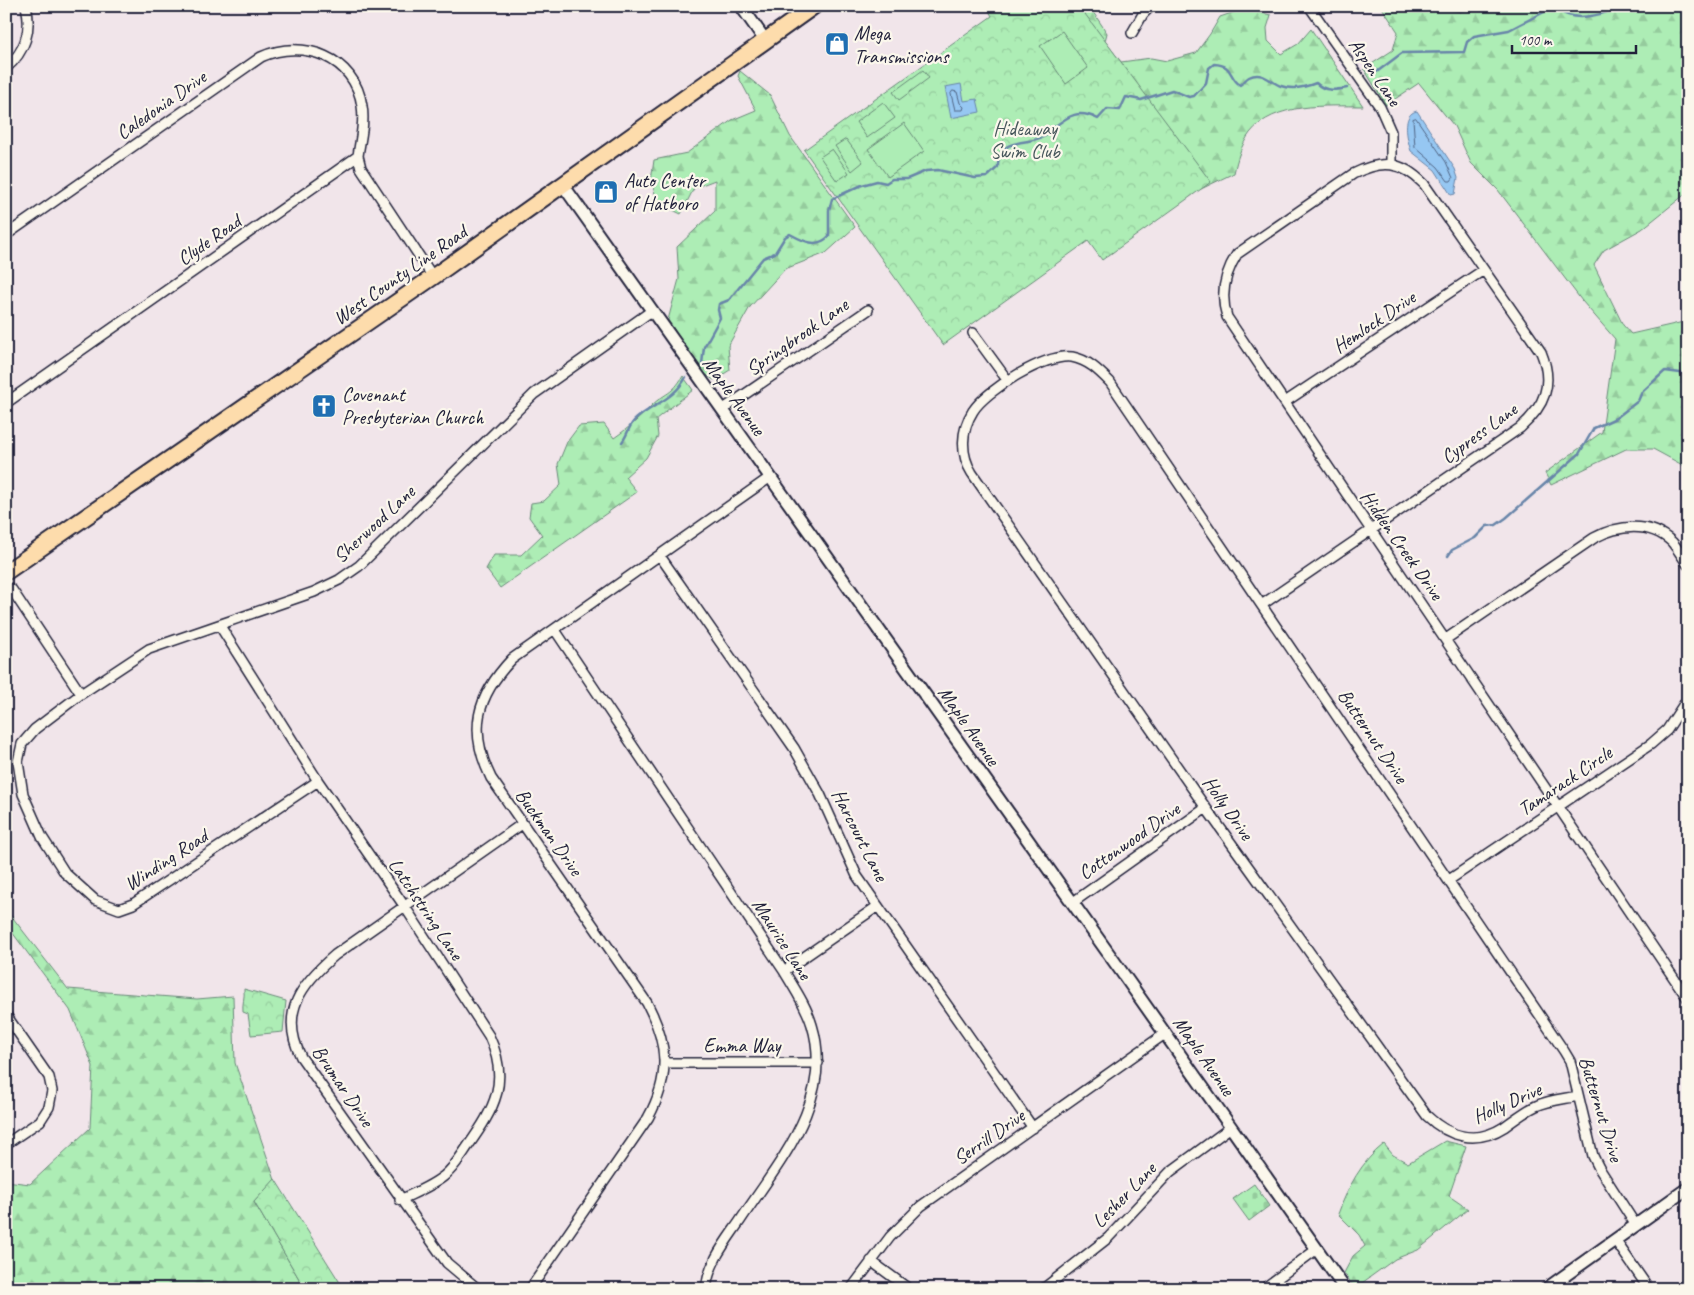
<svg xmlns="http://www.w3.org/2000/svg" width="1694" height="1295" font-family="Caveat,sans-serif">
	<defs>
		<pattern id="forest-firs" width="22" height="20" patternUnits="userSpaceOnUse" patternTransform="scale(1.25)"><rect width="22" height="20" fill="#adedb5"/><path d="M5 1l3.5 6h-7zM16 11l3.5 6h-7z" fill="#95cb9d"/></pattern>
		<pattern id="cemetery-stones" width="16" height="16" patternUnits="userSpaceOnUse" patternTransform="scale(1.25)"><rect width="16" height="16" fill="#adedb5"/><path d="M2 7V4a2 2 0 0 1 4 0v3zM10 15v-3a2 2 0 0 1 4 0v3z" fill="#95cb9d"/></pattern>
		<pattern id="park-crowns" width="20" height="18" patternUnits="userSpaceOnUse" patternTransform="scale(1.25)"><rect width="20" height="18" fill="#adedb5"/><path d="M2 6a3 3 0 1 1 6 0M12 15a3 3 0 1 1 6 0" fill="none" stroke="#95cb9d"/></pattern>
	</defs>
	<rect width="100%" height="100%" fill="#f1e5ea"/>
	<filter id="ink" filterUnits="userSpaceOnUse"><feTurbulence type="fractalNoise" baseFrequency=".02" numOctaves="2"/><feDisplacementMap in="SourceGraphic" scale="10" xChannelSelector="R" yChannelSelector="G"/><feConvolveMatrix kernelMatrix="1 2 1 2 8 2 1 2 1" color-interpolation-filters="sRGB"/></filter>
	<g filter="url(#ink)">
		<path fill="url(#forest-firs)" stroke="#688878" d="M1070,6H1089L1107,33L1105,41L1121,62L1151,58L1167,61L1196,53L1210,34L1220,17L1243,9L1271,15L1267,28L1268,41L1281,54L1298,44L1311,29L1363,106C1327,106 1274,102 1250,133C1241,145 1237,160 1234,173L1201,189Z
			M1381,6H1440L1460,12L1471,6H1688V192L1642,229L1604,250L1594,265L1623,325L1631,334L1688,321V468L1653,449H1626L1551,485L1545,473L1602,432L1615,339L1582,301L1498,190L1471,163L1454,126L1419,83L1386,105L1364,69L1393,50L1398,32Z
			M740,71L770,95L790,136L855,227L826,253L785,269L750,307L728,346L730,370L714,380L701,371L668,320L679,279L677,247L715,211V180L694,188L681,214L658,203L651,181L654,160L687,153L732,120L756,110L738,76Z
			M683,376L693,390L656,419L658,436L646,458L625,477L637,492L500,588L486,569L494,555H521L542,535L529,517L531,503L544,501L561,485L558,464L567,442L579,426L604,424L614,438C631,426 638,420 652,405C666,392 672,395 683,376Z
			M6,909L68,989L197,999L233,996L235,1063L275,1180L254,1202L305,1289H6V1181L30,1184L90,1128L93,1066L70,1010L6,924Z
			M1445,1141L1466,1146L1449,1196L1468,1209L1418,1250L1395,1259L1355,1288L1344,1273L1353,1256L1365,1246L1359,1235L1338,1214C1348,1187 1361,1162 1384,1144L1393,1155L1408,1163Z"/>
		<path fill="url(#cemetery-stones)" stroke="#688878" d="M1254,1184L1269,1206L1249,1221L1233,1199Z"/>
		<path fill="url(#park-crowns)" stroke="#688878" d="M986,6H1079L1211,182L1102,260L1088,241L943,345L804,150L992,16Z
			M244,989L286,1001L283,1032L251,1035L248,1014L243,1012C242,1003 245,998 244,989Z
			M275,1179L344,1289H305L254,1202Z"/>
		<path fill="#adedb5" stroke="#688878" d="M1062,31L1088,68L1066,84L1040,46Z
			M923,70L929,78L899,100L893,92Z
			M883,102L895,118L867,138L856,122Z
			M904,123L924,151L888,177L868,149Z
			M846,139L863,162L852,171L835,146Z
			M832,149L849,173L837,181L820,157Z"/>
		<path fill="#96c7f2" stroke="#6885a9" d="M961,84L964,101L977,99L980,112L951,118L945,87Z
			M1417,111L1455,169L1458,178L1455,194L1451,195L1435,170L1411,151C1407,139 1401,114 1417,111Z"/>
		<g fill="none" stroke-linecap="round" stroke-linejoin="round">
			<path stroke="#506484" stroke-width="1" d="M953,91L957,92L960,103L964,107L963,110H955L951,94Z
				M1416,118L1446,162L1453,178L1451,181H1448L1438,167L1415,147L1413,119Z"/>
			<path stroke="#6885a9" stroke-width="2.5" d="M1374,74L1402,53L1464,52L1467,42L1474,36L1509,30L1550,9C1558,9 1561,13 1568,15C1582,20 1607,14 1619,6
				M702,364L704,347L720,318L718,310L719,304L729,300L763,258L775,253L785,237L790,234C803,241 817,249 829,236V210L832,199L862,185L877,181L886,183L892,179H907L926,171L938,170L975,178L987,177L998,167C997,136 1027,146 1045,136C1047,135 1050,130 1053,128C1069,115 1079,109 1098,119L1107,109L1120,110L1126,97L1141,100L1172,90L1189,97L1194,96L1206,83L1209,68L1214,64C1234,65 1228,77 1240,85C1244,83 1245,79 1249,77C1263,70 1271,83 1281,86C1292,90 1306,87 1316,83C1325,92 1335,90 1347,88
				M622,442C628,435 629,424 636,419C653,404 675,399 686,377
				M1448,556L1452,550L1475,538L1487,526L1496,525L1506,518L1579,454L1594,428L1616,418L1638,401L1642,392L1665,371L1688,374"/>
			<defs>
				<path id="minor" d="M1309,6L1380,107L1391,132V164
					M1132,33L1143,14L1151,6
					M6,68C25,52 32,30 26,6
					M358,156L361,168L433,277
					M6,235L261,57C303,38 355,57 362,106C365,123 360,140 358,156L6,403
					M973,333L1008,381
					M1285,402L1482,271
					M722,410L868,310
					M660,556L794,748L820,794L857,876L1033,1128
					M6,586L12,590L81,694
					M1263,604L1520,428C1545,406 1554,384 1541,352L1424,184C1401,161 1383,159 1353,174L1237,254C1225,273 1220,295 1227,317C1381,544 1534,772 1688,999
					M220,626L318,781L405,907L489,1036C510,1081 495,1108 468,1146C461,1156 454,1168 444,1176C432,1186 414,1193 400,1200
					M555,630L784,971C794,988 806,1005 812,1025C835,1100 778,1163 740,1221C725,1243 709,1262 706,1289
					M1446,639L1594,538C1618,525 1650,521 1672,542C1678,549 1683,558 1688,565
					M318,781L133,904L119,909L95,900L65,873L42,837L23,794L18,762L22,744L35,729L81,694L149,649L314,592L339,580L359,566L534,394L650,312
					M1449,880L1651,744L1667,730L1688,698
					M1072,903L1206,808
					M784,971L878,906
					M6,1015L49,1077L52,1091L49,1107L40,1121L6,1144
					M666,1063H818
					M1578,1096C1564,1099 1549,1100 1536,1106C1525,1111 1514,1120 1504,1127C1476,1145 1449,1137 1427,1116L1206,808L972,473C960,454 961,430 973,411C986,390 1046,353 1072,357C1088,360 1098,370 1110,382L1564,1051L1570,1061L1593,1156L1599,1168L1635,1224
					M1615,1240L1649,1289
					M871,1261L909,1289
					M478,1289L447,1263L301,1057C279,1013 301,984 335,955L522,824
					M530,1289L648,1118C671,1076 668,1044 647,1003L491,778C468,731 476,697 512,659L769,478
					M851,1289L890,1237L921,1206L1166,1033
					M1043,1289L1108,1238L1170,1172L1231,1127
					M1263,1289L1317,1249"/>
				<path id="tertiary" d="M741,6L765,40
					M563,185C821,554 1087,919 1345,1289
					M1546,1289L1688,1188"/>
				<path id="primary" d="M6,572L433,277L814,6"/>
			</defs>
			<use href="#minor" stroke="#22223b" stroke-width="12"/>
			<use href="#tertiary" stroke="#22223b" stroke-width="15"/>
			<use href="#primary" stroke="#22223b" stroke-width="19"/>
			<use href="#minor" stroke="#fbf7ec" stroke-width="9"/>
			<use href="#tertiary" stroke="#fbf7ec" stroke-width="11"/>
			<use href="#primary" stroke="#fddcac" stroke-width="15"/>
		</g>
	</g>
	<defs>
		<symbol id="shop-square" viewBox="-11 -11 22 22"><rect x="-9" y="-9" width="18" height="18" rx="4" fill="#1f6fb2" stroke="#fbf7ec"/><path d="M-5-2.5h2.3a2.7 3.5 0 0 1 5.4 0H5L5.5 6h-11ZM-1.5-2.5h3a1.5 2.3 0 0 0-3 0Z" fill="#fff"/></symbol>
		<symbol id="church-square" viewBox="-11 -11 22 22"><rect x="-9" y="-9" width="18" height="18" rx="4" fill="#1f6fb2" stroke="#fbf7ec"/><path d="M-1.2-6h2.4v3.5h3.3v2.4h-3.3V6h-2.4V-.1h-3.3v-2.4h3.3Z" fill="#fff"/></symbol>
	</defs>
	<g fill-rule="evenodd">
		<use href="#shop-square" x="823" y="30" width="28" height="28"/>
		<use href="#shop-square" x="592" y="178" width="28" height="28"/>
		<use href="#church-square" x="310" y="392" width="28" height="28"/>
	</g>
	<g text-anchor="middle" dominant-baseline="central" stroke-width="4.5" stroke-linejoin="round" paint-order="stroke">
		<g font-size="20" fill="#22223b" stroke="#fbf7ec" text-anchor="start">
			<text x="854" y="33">Mega<tspan x="854" dy="23">Transmissions</tspan></text>
			<text x="624" y="180">Auto Center<tspan x="624" dy="23">of Hatboro</tspan></text>
			<text x="342" y="394">Covenant<tspan x="342" dy="23">Presbyterian Church</tspan></text>
		</g>
		<g font-size="20" fill="#22223b" stroke="#fbf7ec">
			<text transform="translate(1375 72) rotate(56)">Aspen Lane</text>
			<text transform="translate(161 105) rotate(-35)">Caledonia Drive</text>
			<text transform="translate(209 240) rotate(-35)">Clyde Road</text>
			<text transform="translate(400 275) rotate(-35)">West County Line Road</text>
			<text transform="translate(1374 322) rotate(-34)">Hemlock Drive</text>
			<text transform="translate(797 337) rotate(-35)">Springbrook Lane</text>
			<text transform="translate(734 396) rotate(54)">Maple Avenue</text>
			<text transform="translate(1479 433) rotate(-36)">Cypress Lane</text>
			<text transform="translate(374 524) rotate(-43)">Sherwood Lane</text>
			<text transform="translate(1402 545) rotate(55)">Hidden Creek Drive</text>
			<text transform="translate(969 726) rotate(55)">Maple Avenue</text>
			<text transform="translate(1373 736) rotate(56)">Butternut Drive</text>
			<text transform="translate(1565 781) rotate(-34)">Tamarack Circle</text>
			<text transform="translate(1228 808) rotate(55)">Holly Drive</text>
			<text transform="translate(549 832) rotate(55)">Buckman Drive</text>
			<text transform="translate(860 835) rotate(63)">Harcourt Lane</text>
			<text transform="translate(1129 841) rotate(-35)">Cottonwood Drive</text>
			<text transform="translate(166 860) rotate(-33)">Winding Road</text>
			<text transform="translate(426 909) rotate(56)">Latchstring Lane</text>
			<text transform="translate(782 939) rotate(57)">Maurice Lane</text>
			<text x="742" y="1045">Emma Way</text>
			<text transform="translate(1204 1056) rotate(55)">Maple Avenue</text>
			<text transform="translate(343 1086) rotate(56)">Brumar Drive</text>
			<text transform="translate(1507 1103) rotate(-24)">Holly Drive</text>
			<text transform="translate(1601 1109) rotate(73)">Butternut Drive</text>
			<text transform="translate(989 1137) rotate(-35)">Serrill Drive</text>
			<text transform="translate(1124 1195) rotate(-46)">Lesher Lane</text>
		</g>
		<g font-size="20" fill="#45555a" stroke="#fbf7ec">
			<text x="1025" y="128">Hideaway<tspan x="1025" dy="23">Swim Club</tspan></text>
		</g>
	</g>
	<rect width="1694" height="1295" fill="none" stroke="#fbf7ec" stroke-width="25"/>
	<rect x="12" y="12" width="1669" height="1270" fill="none" stroke="#22223b" stroke-width="2" filter="url(#ink)"/>
	<path d="M1512 45v8h124v-8" fill="none" stroke="#22223b" stroke-width="2.5"/>
	<text x="1519" y="45" font-size="15" fill="#22223b" stroke="#fbf7ec" stroke-width="4" paint-order="stroke">100 m</text>
</svg>
